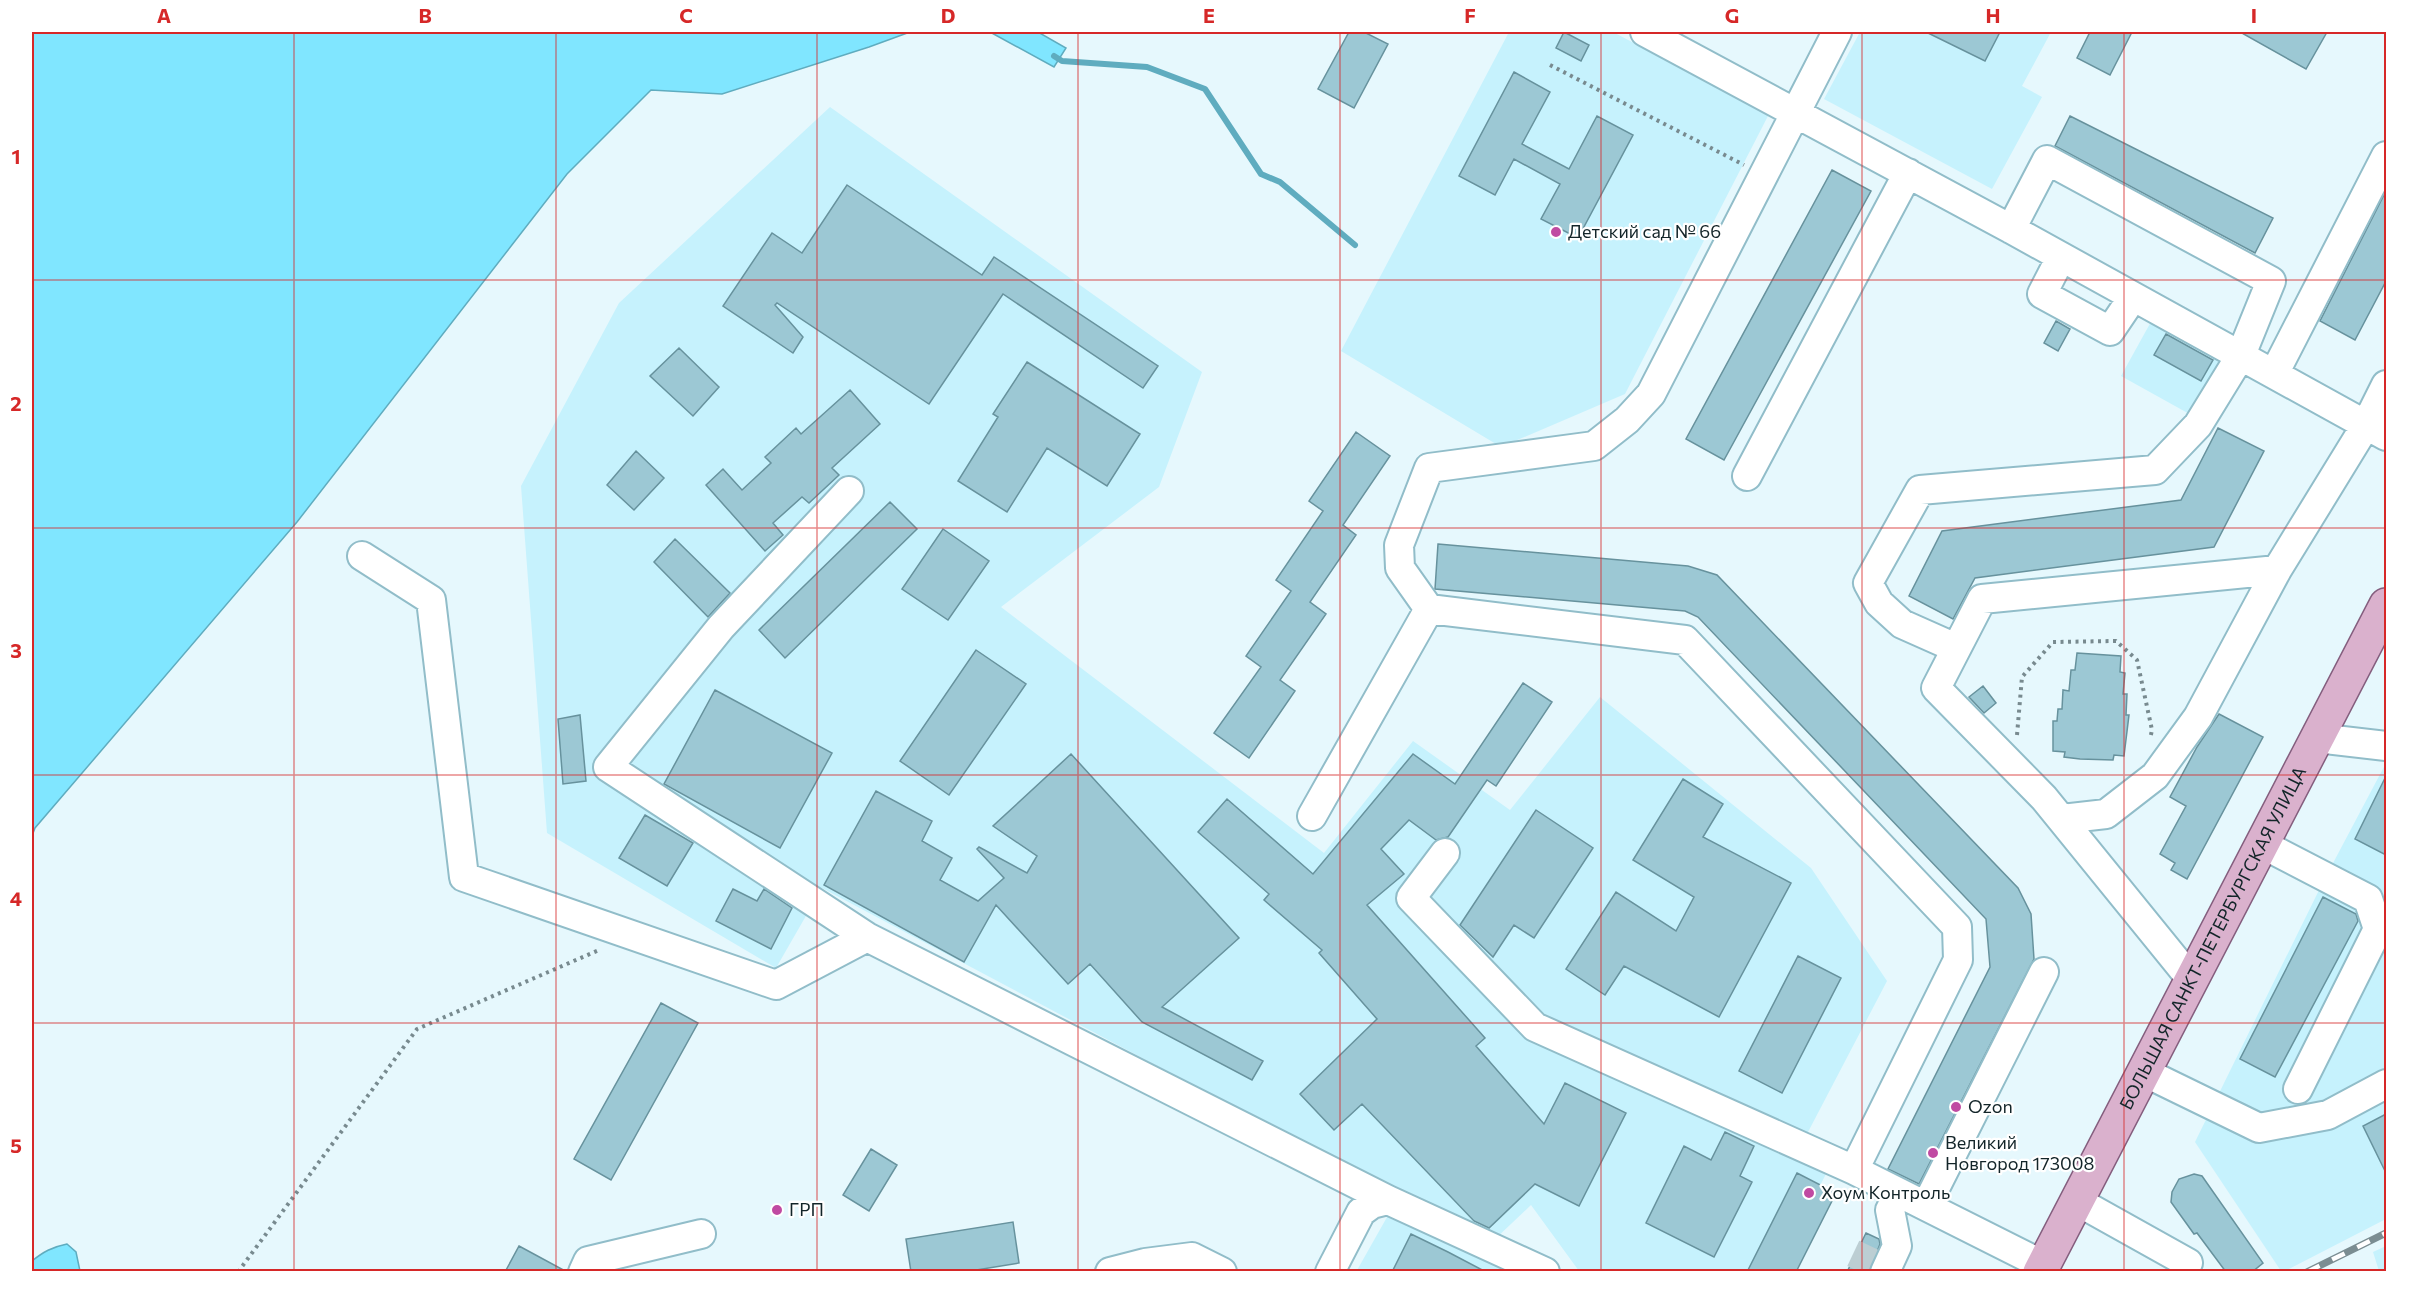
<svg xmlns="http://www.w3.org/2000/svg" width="2418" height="1303" viewBox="0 0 2418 1303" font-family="Commissioner,sans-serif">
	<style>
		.built { fill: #c6f2fd }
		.water { fill: #80e6ff; stroke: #5facbf; stroke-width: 1.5 }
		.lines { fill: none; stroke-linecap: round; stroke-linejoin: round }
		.stream { stroke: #5facbf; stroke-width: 6 }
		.building { fill: #9cc8d4; stroke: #67929d; stroke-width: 1.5 }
		.minor-tunnel { stroke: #bcced3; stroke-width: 28; stroke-dasharray: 28 14; stroke-linecap: butt }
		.minor-casing { stroke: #91bdc9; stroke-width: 32 }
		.major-casing { stroke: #845e7e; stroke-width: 36 }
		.path { stroke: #788a8f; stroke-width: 4; stroke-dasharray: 3 4.5; stroke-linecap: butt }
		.minor { stroke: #fff; stroke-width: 28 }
		.major { stroke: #dab1cd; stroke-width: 33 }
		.rail-casing { stroke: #7b8d92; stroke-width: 7 }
		.rail { stroke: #fff; stroke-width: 4.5; stroke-dasharray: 14; stroke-linecap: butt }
		.grid { fill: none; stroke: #d62828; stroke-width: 1.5; stroke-opacity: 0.55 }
		.poi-dot { fill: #c04aa2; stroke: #fff; stroke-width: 2 }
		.labels { text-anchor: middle; stroke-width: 4.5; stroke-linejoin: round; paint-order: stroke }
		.poi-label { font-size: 18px; fill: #132529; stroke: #fff; text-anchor: start }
		.street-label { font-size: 18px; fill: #132529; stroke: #fff }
		.neatline { fill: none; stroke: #d62828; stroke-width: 2 }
		.grid-label { font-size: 20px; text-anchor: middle; font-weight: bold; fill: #d62828 }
	</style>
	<rect width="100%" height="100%" fill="#e6f8fd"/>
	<path class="built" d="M1509,32H1613L1769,114L1625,394L1501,447L1341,351Z
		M1860,32H2051L2022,86L2042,97L1992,189L1824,99Z
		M830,107L1202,372L1159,487L1001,607L1324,853L1413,741L1510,810L1600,697L1811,868L1887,981L1796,1155L1827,1172L1776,1271H1579L1531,1205L1493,1241L1274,1128L822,888L776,968L547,833L521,486L619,303Z
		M2152,320L2224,360L2193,416L2121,376Z
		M2386,763V1219L2285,1271H2281L2195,1142L2323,882Z
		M1395,1203L1537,1272H1356Z
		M2386,1246V1271H2379L2373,1252Z"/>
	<path class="water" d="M32,32H910L869,47L722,94L651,90L567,174L297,522L35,828L32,836Z
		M990,32H1038L1066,48L1054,67Z
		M67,1244L76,1252L80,1271H32V1261C43,1252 52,1247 67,1244Z"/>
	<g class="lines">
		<path class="stream" d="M1054,56L1062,61L1147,67L1205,89L1261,174L1280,182L1355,245"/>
	</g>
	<path class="building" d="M1349,32H1364L1388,44L1354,108L1318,89Z
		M1564,32L1589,45L1581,61L1556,48Z
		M1926,32H2000L1985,61Z
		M2090,32H2132L2110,75L2077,58Z
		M2240,32H2327L2306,69Z
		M1514,72L1550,92L1522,144L1569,169L1597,116L1633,135L1578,238L1541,219L1560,184L1514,159L1495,195L1459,176Z
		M2070,116L2273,218L2255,253L2055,146Z
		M1832,170L1871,191L1724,460L1686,439Z
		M847,185L982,275L994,257L1158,366L1143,388L1003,294L929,404L777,303L775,305L803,337L793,353L723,306L772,233L802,253Z
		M2386,191V281L2355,340L2320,321Z
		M2056,321L2070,329L2058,351L2044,343Z
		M2166,334L2213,360L2201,381L2154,355Z
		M679,348L719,387L693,416L650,376Z
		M1027,362L1140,434L1107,486L1047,448L1007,512L958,481L998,417L993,414Z
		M850,390L880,424L832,468L839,475L809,503L802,497L773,523L783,535L765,551L706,485L723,469L742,490L771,463L765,457L796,428L801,434Z
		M2218,428L2264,451L2214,547L1975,578L1953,619L1909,596L1942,531L2181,500Z
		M1356,432L1390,456L1343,525L1356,535L1310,602L1326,614L1280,680L1295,691L1249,758L1214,733L1261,667L1246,656L1291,591L1276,580L1323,511L1309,501Z
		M636,451L664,478L634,510L607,485Z
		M890,502L917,529L785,658L759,630Z
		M943,529L989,561L948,620L902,589Z
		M675,539L730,593L708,617L654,562Z
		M1438,544L1688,566L1717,575L2018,888L2031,914L2034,959L1919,1184L1888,1169L1990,967L1986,919L1698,617L1685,611L1435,589Z
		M976,650L1026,684L949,795L900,761Z
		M2077,653L2121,656L2120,672L2125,673L2123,694H2127L2126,715H2129L2124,756L2114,755L2113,760L2080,759L2064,757L2065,752L2053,751V721H2057L2058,709H2062L2063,690L2069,691L2071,670H2075Z
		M1523,683L1552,702L1496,786L1487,780L1448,837L1436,840L1409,820L1381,849L1404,874L1367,905L1485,1038L1476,1046L1544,1124L1565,1083L1626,1113L1579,1206L1535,1184L1489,1228L1474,1221L1362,1104L1334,1130L1300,1094L1377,1019L1319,953L1322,950L1264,900L1269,894L1198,832L1227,799L1313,874L1413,754L1455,784Z
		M1983,686L1996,703L1984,713L1969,697Z
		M715,690L832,753L780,848L664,784Z
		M2219,714L2263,737L2187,879L2171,870L2175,863L2160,854L2186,806L2170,797L2197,747Z
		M580,715L586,781L563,784L558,719Z
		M1071,754L1239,938L1162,1007L1263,1061L1252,1080L1142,1022L1090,964L1068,984L996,905L964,962L824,885L876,791L932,821L922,841L952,858L940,880L978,901L1004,878L977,849L979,847L1027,873L1037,856L993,826Z
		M2386,776V855L2355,839Z
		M1683,779L1723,804L1703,837L1791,883L1719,1017L1624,966L1605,995L1566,969L1616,892L1676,931L1694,897L1633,860Z
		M1536,810L1593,848L1534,938L1514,925L1493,957L1460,925Z
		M645,815L693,843L667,886L619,858Z
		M733,889L757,901L764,889L792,908L771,949L716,921Z
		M2323,897L2356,914L2358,921L2275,1077L2240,1059Z
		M1798,956L1841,978L1782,1093L1739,1071Z
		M661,1003L698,1023L611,1180L574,1159Z
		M2386,1114V1173L2363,1126Z
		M1725,1132L1754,1146L1740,1176L1752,1182L1714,1257L1646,1223L1684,1146L1711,1160Z
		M871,1149L897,1165L869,1211L843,1195Z
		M1797,1173L1836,1193L1796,1272H1747Z
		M2194,1174L2202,1176L2263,1263L2252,1272H2226L2197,1233L2194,1234L2171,1202L2172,1192L2179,1179Z
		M1013,1222L1019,1263L964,1272H911L906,1239Z
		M1866,1233L1879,1239L1880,1244L1869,1272H1847Z
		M1411,1234L1448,1252L1486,1272H1392Z
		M519,1246L567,1272H505Z"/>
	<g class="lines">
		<path class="minor-tunnel" d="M1860,1272L1876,1238"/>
		<g class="minor-casing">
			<path id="minor" d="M1645,32L2011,229L2386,436
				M1837,32L1651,394L1627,420L1594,446L1429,468L1399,545L1400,568L1429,609L1685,640L1957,927L1958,960L1854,1170
				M2061,257L2042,294L2110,331L2133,297
				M2274,374L2386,156
				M1747,476L1908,173
				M849,491L721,627L608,767L867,937L1388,1200L1545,1272
				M362,556L431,600L464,877L776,985L867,937
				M1956,648L1902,624L1879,603L1868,583L1920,490L2155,470L2198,425L2241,355L2271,281L2047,160L2011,229
				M2317,738L2386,746
				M1312,816L1429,609
				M2062,819L2106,814L2155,776L2198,717L2277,570
				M2262,844L2368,899L2378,929L2298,1089
				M1445,853L1411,898L1535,1027L1854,1170L2043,1265
				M2191,979L2044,798L1936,688L1982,599L2277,570L2366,425L2386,385
				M2144,1072L2259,1128L2328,1115L2386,1084
				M2077,1201L2188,1263
				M1926,1206L2044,972
				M583,1272L588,1261L701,1234
				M1110,1272L1145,1263L1192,1257L1222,1272
				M1330,1272L1361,1212L1372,1204L1388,1200
				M1885,1272L1897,1246L1890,1210"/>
		</g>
		<g class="major-casing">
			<g id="major">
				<path id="s1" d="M2040,1272L2386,605"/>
			</g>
		</g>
		<path class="path" d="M1550,65L1744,165
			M2017,735L2022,677L2053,642L2116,641L2137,660L2152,730L2150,739
			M238,1272L417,1029L599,950"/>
		<use href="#minor" class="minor"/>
		<use href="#major" class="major"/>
		<g class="rail-casing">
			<path id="rail" d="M2307,1272L2386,1233"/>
		</g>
		<use href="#rail" class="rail"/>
	</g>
	<path class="grid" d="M294,32V1272M556,32V1272M817,32V1272M1078,32V1272M1340,32V1272M1601,32V1272M1862,32V1272M2124,32V1272M32,280H2386M32,528H2386M32,775H2386M32,1023H2386"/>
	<g class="poi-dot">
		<circle cx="1556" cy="232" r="6"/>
		<circle cx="1956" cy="1107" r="6"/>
		<circle cx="1933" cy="1153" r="6"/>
		<circle cx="1809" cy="1193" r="6"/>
		<circle cx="777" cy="1210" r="6"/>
	</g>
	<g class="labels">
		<g class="poi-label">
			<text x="1568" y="238">Детский сад № 66</text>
			<text x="1968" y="1113">Ozon</text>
			<text x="1945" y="1149">Великий<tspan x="1945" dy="21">Новгород 173008</tspan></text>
			<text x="1821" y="1199">Хоум Контроль</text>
			<text x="789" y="1216">ГРП</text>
		</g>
		<g class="street-label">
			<text dy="6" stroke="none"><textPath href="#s1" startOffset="376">БОЛЬШАЯ САНКТ-ПЕТЕРБУРГСКАЯ УЛИЦА</textPath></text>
		</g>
	</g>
	<rect width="2418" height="1303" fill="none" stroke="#ffffff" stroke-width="66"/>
	<rect x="33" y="33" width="2352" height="1237" class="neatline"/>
	<g class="grid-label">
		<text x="164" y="23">A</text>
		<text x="425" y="23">B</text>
		<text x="686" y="23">C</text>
		<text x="948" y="23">D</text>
		<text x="1209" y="23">E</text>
		<text x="1470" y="23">F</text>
		<text x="1732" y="23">G</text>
		<text x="1993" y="23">H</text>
		<text x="2254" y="23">I</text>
		<text x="16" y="164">1</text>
		<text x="16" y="411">2</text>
		<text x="16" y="658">3</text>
		<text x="16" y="906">4</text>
		<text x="16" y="1153">5</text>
	</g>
</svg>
